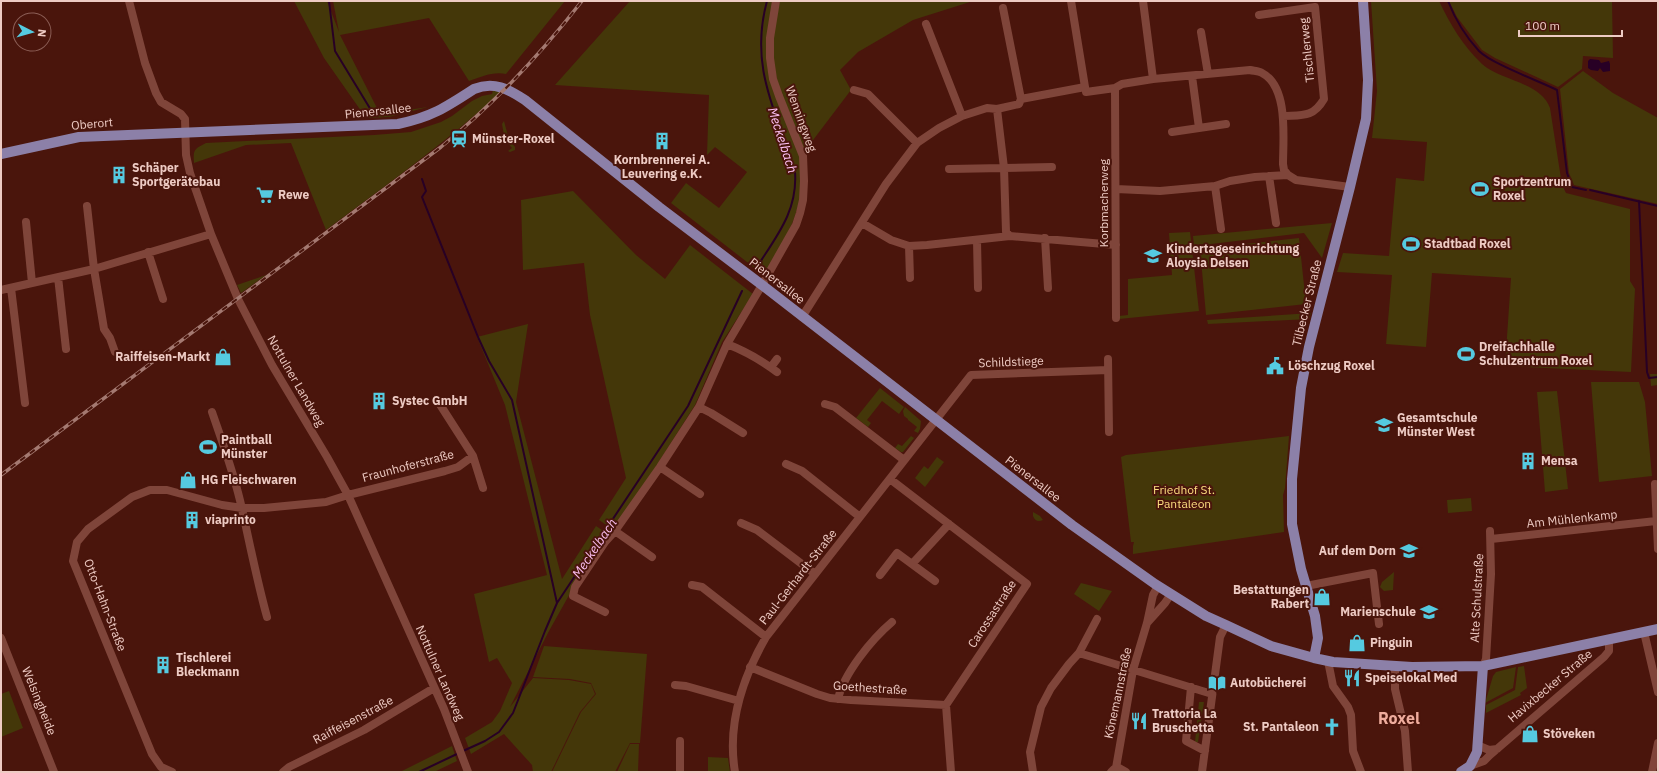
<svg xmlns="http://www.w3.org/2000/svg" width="1659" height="773" viewBox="0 0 1659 773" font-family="'IBM Plex Sans',sans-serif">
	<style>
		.green { fill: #443709 }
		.water { fill: #280025 }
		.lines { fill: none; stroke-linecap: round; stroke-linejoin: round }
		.stream { stroke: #280025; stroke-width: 2 }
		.minor { stroke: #7f453a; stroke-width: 8 }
		.major { stroke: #8c80a8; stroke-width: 10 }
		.rail-casing { stroke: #a47971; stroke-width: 3.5 }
		.rail { stroke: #4a150c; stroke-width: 2; stroke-dasharray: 6; stroke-linecap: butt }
		.labels { text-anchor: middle; stroke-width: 4; stroke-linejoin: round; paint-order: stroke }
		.street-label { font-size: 12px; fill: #eecbc4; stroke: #4a150c }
		.poi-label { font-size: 12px; font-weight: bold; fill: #eecbc4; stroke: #4a150c; text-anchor: start }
		.park-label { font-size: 12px; fill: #fcde80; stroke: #4a150c }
		.water-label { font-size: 13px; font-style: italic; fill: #fdc0f3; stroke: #4a150c }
		.district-label { font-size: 16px; font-weight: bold; fill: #efac9d; stroke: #4a150c }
	</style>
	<rect width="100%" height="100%" fill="#4a150c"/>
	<path class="green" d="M294,1H327L339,32L333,1H565L506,74C494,71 480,77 469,81L429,18L340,35L380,114L428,107L389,117L366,118L324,58Z
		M630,1H773L768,59L800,158C808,206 786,237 765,276L671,203L686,183L719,208L747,172L715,147L707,155L709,95L555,85Z
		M778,1H973L913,20L858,52L840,70L851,90L804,152C792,121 776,90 773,56C772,38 776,19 778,1Z
		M1371,1H1439C1450,24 1463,46 1482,64C1501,81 1541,82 1550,108L1562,185L1566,193L1630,209V281L1635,289L1631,372L1505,366L1511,278L1432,273L1426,347L1386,344L1392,275L1337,272L1343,253L1389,256L1396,178L1424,181L1427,142L1372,138L1377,91Z
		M1449,1H1612L1613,58L1583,56L1582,69L1558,87L1495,58L1482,50L1457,17Z
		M1583,71L1613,93L1658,118V204L1574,185L1569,173L1560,89Z
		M493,90L502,91C447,142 386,185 326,230L291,143L246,145L194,163C193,150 194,149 206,143L374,135L411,132L441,122L452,116L472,101L482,96L492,94Z
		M504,121L509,140L515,147V150L510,152L508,151L512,148L502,136L504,135L502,124Z
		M573,191L636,255L665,279L690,245L753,294L722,342L695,405L615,531L599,520L626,478L590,315L584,263L523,270L521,200Z
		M1332,223L1322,258L1304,233L1194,246L1193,236Z
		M1190,232L1199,311L1119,319V316L1128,315V279L1172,275L1169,233Z
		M1299,238L1306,304L1206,315L1200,249Z
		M266,275L241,293L237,285Z
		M1311,313L1309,319L1208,324L1207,320Z
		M528,324L516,402L562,579L596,526L608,534L577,581L549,631L510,707L533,678L569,680L591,684L595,694L580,712L551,772H533L532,765L504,734L471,754L465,738L492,722L500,711L512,683L497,658L489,662L474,594L547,575L505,405L477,337Z
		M1650,374H1658V385L1651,386Z
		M1591,382H1639L1645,402L1652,476L1599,482Z
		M880,388L904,407L899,414L882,401L867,420L871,423L868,427L856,418Z
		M1557,391L1568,489L1545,492L1537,392Z
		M905,407L921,421L920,429L918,433L914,431L917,427L908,420V419L904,416L903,411Z
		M911,436L914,438L903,452H901L895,448L898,444L902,446Z
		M1289,436L1285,488L1283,495L1284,532L1133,554V546L1134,542H1131L1121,457L1126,455Z
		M937,457L944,462L925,487L915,478L924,466L928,469Z
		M1471,498L1472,511L1448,513L1447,500Z
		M1033,512L1040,516L1043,520C1038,522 1035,521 1033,516Z
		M1394,572L1393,590L1384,591L1380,587L1382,582Z
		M1081,583L1112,591L1099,611L1074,594Z
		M544,646L647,654L640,743H630L615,772H552L581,712L596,694L591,683L570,679L533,677Z
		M1524,666L1527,688L1520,693L1521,695L1486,713V705L1515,690L1518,667Z
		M1516,667L1513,688L1485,703L1493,676L1496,672Z
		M9,691L23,728L1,737V694Z
		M1199,702H1204L1198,742H1195Z
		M630,744H639L638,772H617Z
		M452,746L457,761L434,772H400Z
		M708,757L728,758L730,772H708Z"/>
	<path class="water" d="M1590,59L1599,60L1601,63L1609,61L1610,64V71L1603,72L1600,68L1598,71L1591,70L1588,68V61Z"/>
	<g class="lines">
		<path class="stream" d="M329,1L335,51L374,115
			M1448,1C1455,19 1466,37 1479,51C1492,64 1539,81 1557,90L1567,173L1572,187L1586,190
			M422,179L426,191L422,197L478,337L489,361L512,400L557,603
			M1590,190L1658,206
			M1639,201L1647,372L1649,378L1658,377
			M755,270C775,238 798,212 795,172C776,111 749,67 767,1
			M463,751L485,741L499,732L513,713L545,631L557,603L688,406L742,291
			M419,772L459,753"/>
		<path class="minor" d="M129,1L145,63L156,93L161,102L181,114L185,119L186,155L190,173L211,234L238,299L272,365L327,457L348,495L444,709L468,772
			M1071,1L1085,87
			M1143,1L1153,79
			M1003,8L1021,99
			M1259,15L1315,7L1324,99C1313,118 1302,115 1283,116
			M926,24L962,116
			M1201,32L1208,74
			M1192,76L1199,128L1226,124
			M1115,88L1116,318
			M854,90L868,94L917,143
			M1172,132L1199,128
			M949,169L1004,168L997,109
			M1269,176L1276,223
			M1215,186L1221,229
			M1116,189L1160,191L1215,186L1230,181L1255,177L1288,175L1296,180L1350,187
			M87,206L94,269L104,329L110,338L115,352
			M26,222L32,283
			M862,223L891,240L909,246
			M1010,236L1006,232L1004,168L1052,167
			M1045,238L1048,288
			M977,240L978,288
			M148,252L163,299
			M58,277L66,349
			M910,278L909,246L927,245L1010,236L1116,245
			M11,288L25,403
			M1,290L94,269L211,234
			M802,317L886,184L917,143L939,128L962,116L987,108L997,109L1019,104L1021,99L1085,87L1086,92L1115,88L1122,84L1153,79L1250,70C1254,71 1259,71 1262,73C1289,87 1283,139 1283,164L1284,170L1288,175
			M727,344C745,351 761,360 777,372
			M1108,359L1109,432
			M771,367L777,359
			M439,403L473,456L483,488
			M825,404L835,407L904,460
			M699,407L711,413L743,433
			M212,412C223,444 235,476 242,509C250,545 257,581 267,617
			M786,464L802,471L860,517
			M660,467L700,494
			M890,479L1027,584L946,705L951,772
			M1655,484L1658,549
			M741,523L757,530L815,574
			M615,531L652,557
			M1491,539L1656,521
			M912,564L949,524
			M880,575L897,553L935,581
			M692,585L702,587L766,637
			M1306,586L1373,573L1379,624
			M605,612L573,596L575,587L605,542L615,531L660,467L699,407L727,344L762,285L796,225L800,213L803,200L804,181L803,156L779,96L773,79L770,58V38L776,1
			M1147,623L1165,603L1171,594
			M1644,632L1658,692
			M1,638L54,772
			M1079,653L1212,694
			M1328,661L1333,686L1348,707L1351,715L1353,751L1361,772
			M1483,666L1486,659L1491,574L1490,531
			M750,667L817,694L830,698L851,700L946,705
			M1395,667V689L1405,731L1408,772
			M675,685L686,686L739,701
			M1191,687L1186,741L1205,751
			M838,699C844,673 872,639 892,622
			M1477,745L1489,750L1497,749
			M1470,766L1484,761L1490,755L1604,657L1609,651V639
			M1116,768L1133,670L1147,623L1153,595L1158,586
			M172,772L161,767L152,754L73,561L77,542L88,529L132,497L150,490H167L222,505L242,508H264L326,502L348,495L445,471L458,467L473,456
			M283,772L289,767L364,730L434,688
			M680,772V741
			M735,772C727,725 743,677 766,637L971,375L1108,370
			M1033,772L1030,752L1041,707L1051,688L1069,664L1079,653L1097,619
			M1111,772L1114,769L1119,768L1126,772
			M1202,772L1220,637L1226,625
			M1652,772L1658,743"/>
		<path class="major" d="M1,154L79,137L398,124C431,117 445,108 474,89C494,81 508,89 525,100L659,207L762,285L1072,525L1155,584L1206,616L1226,625L1271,646L1314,658L1333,662L1412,667L1483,666L1658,629
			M1314,658L1318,638L1315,616L1301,569L1292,524V479L1301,388L1309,347L1350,187L1366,119L1368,80L1363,1
			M1461,772L1470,766L1477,752L1483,666"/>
		<g class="rail-casing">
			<path id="rail" d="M1,475L441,147C494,104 540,55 582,1"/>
		</g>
		<use href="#rail" class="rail"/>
	</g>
	<defs>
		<g id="station-bare" transform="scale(1.38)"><path d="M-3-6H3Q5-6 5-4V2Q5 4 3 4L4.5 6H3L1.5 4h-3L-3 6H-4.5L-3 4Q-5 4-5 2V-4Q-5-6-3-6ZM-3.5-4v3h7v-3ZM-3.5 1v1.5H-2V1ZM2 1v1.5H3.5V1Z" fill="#55cae0" stroke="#4a150c" stroke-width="2.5" paint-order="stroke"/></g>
		<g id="building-bare" transform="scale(1.38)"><path d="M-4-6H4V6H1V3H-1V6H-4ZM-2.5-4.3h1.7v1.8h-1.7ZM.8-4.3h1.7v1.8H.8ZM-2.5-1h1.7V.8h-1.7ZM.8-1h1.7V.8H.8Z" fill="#55cae0" stroke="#4a150c" stroke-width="2.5" paint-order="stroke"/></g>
		<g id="stadium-bare" transform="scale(1.38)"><path d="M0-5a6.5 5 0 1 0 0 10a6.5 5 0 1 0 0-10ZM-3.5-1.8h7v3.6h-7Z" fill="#55cae0" stroke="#4a150c" stroke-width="2.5" paint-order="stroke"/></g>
		<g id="supermarket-bare" transform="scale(1.38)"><path d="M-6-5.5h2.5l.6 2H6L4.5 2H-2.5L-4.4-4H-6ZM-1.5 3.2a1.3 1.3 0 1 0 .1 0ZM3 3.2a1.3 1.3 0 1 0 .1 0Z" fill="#55cae0" stroke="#4a150c" stroke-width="2.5" paint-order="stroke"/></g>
		<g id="school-bare" transform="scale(1.38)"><path d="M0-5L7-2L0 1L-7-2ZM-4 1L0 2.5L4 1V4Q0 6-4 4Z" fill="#55cae0" stroke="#4a150c" stroke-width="2.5" paint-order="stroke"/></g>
		<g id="shop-bare" transform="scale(1.38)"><path d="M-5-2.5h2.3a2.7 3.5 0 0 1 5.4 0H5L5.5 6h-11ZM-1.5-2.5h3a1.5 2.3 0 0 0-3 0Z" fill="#55cae0" stroke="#4a150c" stroke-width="2.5" paint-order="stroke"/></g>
		<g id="civic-bare" transform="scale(1.38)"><path d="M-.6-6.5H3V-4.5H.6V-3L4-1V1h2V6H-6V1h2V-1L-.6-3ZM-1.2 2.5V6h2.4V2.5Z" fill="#55cae0" stroke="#4a150c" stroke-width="2.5" paint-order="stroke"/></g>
		<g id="restaurant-bare" transform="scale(1.38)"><path d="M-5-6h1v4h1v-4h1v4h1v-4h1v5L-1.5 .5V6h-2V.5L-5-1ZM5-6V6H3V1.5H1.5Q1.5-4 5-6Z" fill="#55cae0" stroke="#4a150c" stroke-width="2.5" paint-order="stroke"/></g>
		<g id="library-bare" transform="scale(1.38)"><path d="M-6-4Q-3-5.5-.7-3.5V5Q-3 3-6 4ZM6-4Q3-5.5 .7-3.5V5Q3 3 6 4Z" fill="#55cae0" stroke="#4a150c" stroke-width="2.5" paint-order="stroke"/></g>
		<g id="church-bare" transform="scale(1.38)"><path d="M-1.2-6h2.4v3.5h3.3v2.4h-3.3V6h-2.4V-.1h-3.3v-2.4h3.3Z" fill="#55cae0" stroke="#4a150c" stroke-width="2.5" paint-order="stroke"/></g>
	</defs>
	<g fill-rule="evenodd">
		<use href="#station-bare" x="459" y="139"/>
		<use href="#building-bare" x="662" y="141"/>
		<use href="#building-bare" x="119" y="175"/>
		<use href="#stadium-bare" x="1480" y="189"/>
		<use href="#supermarket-bare" x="265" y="195"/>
		<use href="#stadium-bare" x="1411" y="244"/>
		<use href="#school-bare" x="1153" y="256"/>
		<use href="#stadium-bare" x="1466" y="354"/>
		<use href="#shop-bare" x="223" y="357"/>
		<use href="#civic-bare" x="1275" y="366"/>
		<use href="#building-bare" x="379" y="401"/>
		<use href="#school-bare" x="1384" y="425"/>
		<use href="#stadium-bare" x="208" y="447"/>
		<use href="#building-bare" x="1528" y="461"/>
		<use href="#shop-bare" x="188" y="480"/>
		<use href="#building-bare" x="192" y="520"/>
		<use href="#school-bare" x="1409" y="551"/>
		<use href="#shop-bare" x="1322" y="597"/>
		<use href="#school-bare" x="1429" y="612"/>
		<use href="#shop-bare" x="1357" y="643"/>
		<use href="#building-bare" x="163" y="665"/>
		<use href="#restaurant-bare" x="1352" y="678"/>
		<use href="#library-bare" x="1217" y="683"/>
		<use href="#restaurant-bare" x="1139" y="721"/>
		<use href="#church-bare" x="1332" y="727"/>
		<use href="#shop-bare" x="1530" y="734"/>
	</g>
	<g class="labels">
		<g class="street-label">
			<text transform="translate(1307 50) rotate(-96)" y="4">Tischlerweg</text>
			<text transform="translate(378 111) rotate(-6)" y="4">Pienersallee</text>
			<text transform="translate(801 119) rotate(70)" y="4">Wenningweg</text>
			<text transform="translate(92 124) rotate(-5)" y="4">Oberort</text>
			<text transform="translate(1104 203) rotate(-90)" y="4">Korbmacherweg</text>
			<text transform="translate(777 281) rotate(38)" y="4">Pienersallee</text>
			<text transform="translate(1307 303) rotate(-76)" y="4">Tilbecker Straße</text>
			<text transform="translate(1011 362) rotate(-2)" y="4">Schildstiege</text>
			<text transform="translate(296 381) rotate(60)" y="4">Nottulner Landweg</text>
			<text transform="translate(408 466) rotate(-15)" y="4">Fraunhoferstraße</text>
			<text transform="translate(1033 479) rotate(38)" y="4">Pienersallee</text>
			<text transform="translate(1572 519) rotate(-6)" y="4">Am Mühlenkamp</text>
			<text transform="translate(798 577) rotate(-52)" y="4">Paul-Gerhardt-Straße</text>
			<text transform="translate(1477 598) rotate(-87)" y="4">Alte Schulstraße</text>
			<text transform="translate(105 605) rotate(69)" y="4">Otto-Hahn-Straße</text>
			<text transform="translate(992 614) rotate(-57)" y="4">Carossastraße</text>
			<text transform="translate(440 673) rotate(66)" y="4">Nottulner Landweg</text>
			<text transform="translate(1550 686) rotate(-40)" y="4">Havixbecker Straße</text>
			<text transform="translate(870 688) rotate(4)" y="4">Goethestraße</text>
			<text transform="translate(1118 693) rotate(-78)" y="4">Könemannstraße</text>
			<text transform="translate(39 701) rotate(68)" y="4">Welsingheide</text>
			<text transform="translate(353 720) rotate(-28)" y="4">Raiffeisenstraße</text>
		</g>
		<g class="poi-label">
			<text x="472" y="143">Münster-Roxel</text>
			<text x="662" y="164" text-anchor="middle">Kornbrennerei A.<tspan x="662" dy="14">Leuvering e.K.</tspan></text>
			<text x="132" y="172">Schäper<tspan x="132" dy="14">Sportgerätebau</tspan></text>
			<text x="1493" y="186">Sportzentrum<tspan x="1493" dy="14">Roxel</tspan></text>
			<text x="278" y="199">Rewe</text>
			<text x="1424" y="248">Stadtbad Roxel</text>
			<text x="1166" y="253">Kindertageseinrichtung<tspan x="1166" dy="14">Aloysia Delsen</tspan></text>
			<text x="1479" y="351">Dreifachhalle<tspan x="1479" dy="14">Schulzentrum Roxel</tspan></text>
			<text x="210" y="361" text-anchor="end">Raiffeisen-Markt</text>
			<text x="1288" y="370">Löschzug Roxel</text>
			<text x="392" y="405">Systec GmbH</text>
			<text x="1397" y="422">Gesamtschule<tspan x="1397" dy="14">Münster West</tspan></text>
			<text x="221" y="444">Paintball<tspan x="221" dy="14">Münster</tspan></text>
			<text x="1541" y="465">Mensa</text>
			<text x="201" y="484">HG Fleischwaren</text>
			<text x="205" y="524">viaprinto</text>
			<text x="1396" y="555" text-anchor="end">Auf dem Dorn</text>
			<text x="1309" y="594" text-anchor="end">Bestattungen<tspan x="1309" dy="14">Rabert</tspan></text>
			<text x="1416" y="616" text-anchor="end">Marienschule</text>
			<text x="1370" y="647">Pinguin</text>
			<text x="176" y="662">Tischlerei<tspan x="176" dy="14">Bleckmann</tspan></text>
			<text x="1365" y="682">Speiselokal Med</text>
			<text x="1230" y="687">Autobücherei</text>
			<text x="1152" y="718">Trattoria La<tspan x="1152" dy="14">Bruschetta</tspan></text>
			<text x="1319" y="731" text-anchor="end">St. Pantaleon</text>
			<text x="1543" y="738">Stöveken</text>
		</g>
		<g class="park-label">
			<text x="1184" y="494">Friedhof St.<tspan x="1184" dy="14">Pantaleon</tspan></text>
		</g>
		<g class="water-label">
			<text transform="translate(783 140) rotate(72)" y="5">Meckelbach</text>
			<text transform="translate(594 548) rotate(-56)" y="5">Meckelbach</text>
		</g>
		<g class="district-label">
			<text x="1399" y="724">Roxel</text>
		</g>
	</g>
	<rect width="1659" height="773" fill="none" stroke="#eecbc4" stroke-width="4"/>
	<g transform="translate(32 32) rotate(96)"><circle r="19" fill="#4a150c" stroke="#8c5e56"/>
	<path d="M0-3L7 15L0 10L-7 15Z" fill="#55cae0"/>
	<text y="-6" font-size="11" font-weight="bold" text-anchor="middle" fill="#eecbc4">N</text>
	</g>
	<path d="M1519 30v6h103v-6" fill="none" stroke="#eecbc4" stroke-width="2"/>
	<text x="1525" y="30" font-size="12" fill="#eecbc4" stroke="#4a150c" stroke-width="3" paint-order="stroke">100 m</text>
</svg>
